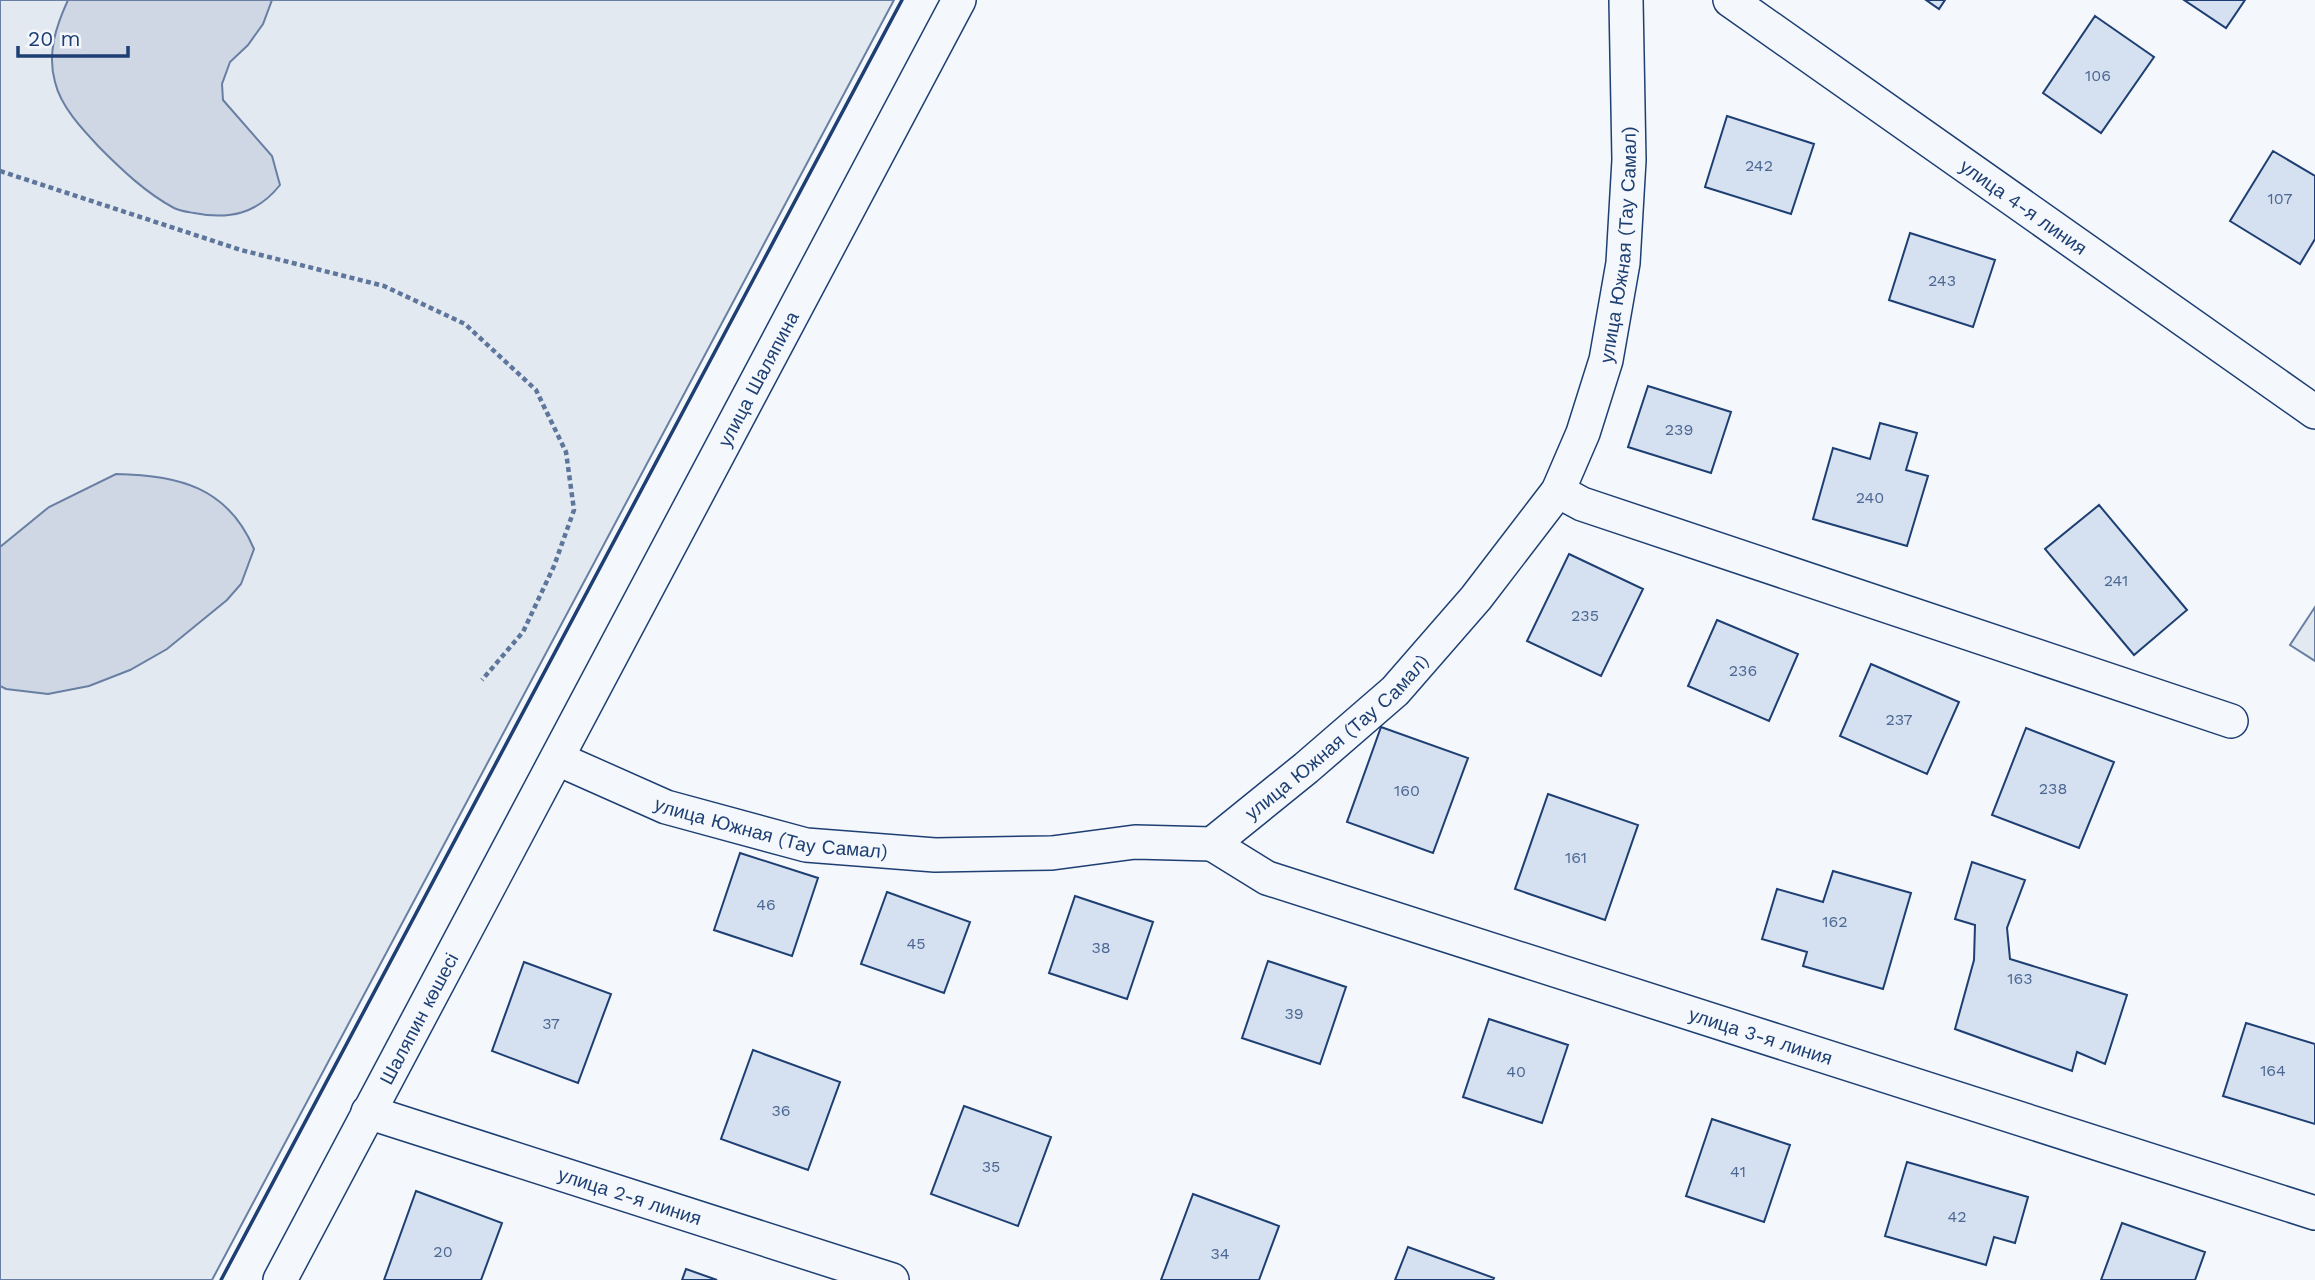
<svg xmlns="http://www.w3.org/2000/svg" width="2315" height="1280" viewBox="0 0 2315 1280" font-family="'Work Sans',sans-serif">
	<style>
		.green { fill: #e3e9f0; stroke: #687fa3; stroke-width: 2 }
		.water { fill: #cfd7e4; stroke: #687fa3; stroke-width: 2 }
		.building { fill: #d5e0f0; stroke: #1d3f73; stroke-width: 2 }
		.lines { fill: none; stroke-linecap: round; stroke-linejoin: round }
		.street-casing { stroke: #1d3f73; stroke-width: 36 }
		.path { stroke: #5e769c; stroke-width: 4.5; stroke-dasharray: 5 3.5; stroke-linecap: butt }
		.street { stroke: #f4f7fb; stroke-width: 33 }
		.wall { stroke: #1d3f73; stroke-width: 3.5 }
		.labels { text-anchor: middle; stroke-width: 5; stroke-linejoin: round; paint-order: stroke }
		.number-label { font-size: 16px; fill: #4b6792 }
		.street-label { font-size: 19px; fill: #1d3f73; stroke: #f4f7fb }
	</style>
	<rect width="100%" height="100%" fill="#f4f7fb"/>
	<path class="green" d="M0,0H894L212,1280H0Z
		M2315,607V661L2290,645Z"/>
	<path class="water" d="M68,0H272L263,24L248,45L230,62L222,84L223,100L272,156L280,185C257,214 229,220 194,213C188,212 180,211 174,208C146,193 122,170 100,148C82,129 61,107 55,82C47,53 56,26 68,0Z
		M116,474C178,475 228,487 254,549L241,584L227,600L167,649L130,670L89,686L48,694L6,689L0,686V547L49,507Z"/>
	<path class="building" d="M1926,0H1945L1939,9Z
		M2184,0H2245L2226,28Z
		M2095,16L2154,57L2101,133L2043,93Z
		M1727,116L1814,144L1791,214L1705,187Z
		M2273,151L2315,176V239L2300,264L2230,221Z
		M1910,233L1995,260L1973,327L1889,300Z
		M1648,386L1731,412L1711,473L1628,447Z
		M1880,423L1917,433L1906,470L1928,476L1907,546L1813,519L1833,448L1870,459Z
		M2099,505L2187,610L2134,655L2045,549Z
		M1569,554L1643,589L1601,676L1527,641Z
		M1717,620L1798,654L1769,721L1688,686Z
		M1871,664L1959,702L1927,774L1840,736Z
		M1381,727L1468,758L1433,853L1347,822Z
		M2026,728L2114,762L2079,848L1992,815Z
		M1548,794L1638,825L1605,920L1515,889Z
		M740,853L818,878L792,956L714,930Z
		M1972,862L2025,880L2007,928L2010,959L2127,995L2105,1064L2077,1052L2072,1071L1955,1029L1974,960L1975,925L1955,919Z
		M1833,871L1911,893L1883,989L1803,966L1807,952L1762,939L1777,889L1823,902Z
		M887,892L970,922L944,993L861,964Z
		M1075,896L1153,922L1127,999L1049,973Z
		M1268,961L1346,987L1320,1064L1242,1038Z
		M524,962L611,994L578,1083L492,1051Z
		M1489,1019L1568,1045L1542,1123L1463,1097Z
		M2246,1023L2315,1044V1124L2223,1096Z
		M753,1050L840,1082L808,1170L721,1139Z
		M964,1106L1051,1137L1018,1226L931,1194Z
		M1712,1119L1790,1145L1764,1222L1686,1196Z
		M1907,1162L2028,1197L2015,1243L1994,1237L1986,1265L1885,1236Z
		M416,1191L502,1223L481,1280H384Z
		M1193,1194L1279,1226L1259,1280H1161Z
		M2122,1223L2205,1252L2195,1280H2101Z
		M1408,1247L1494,1278L1493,1280H1395Z
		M686,1269L717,1280H682Z"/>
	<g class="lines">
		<g class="street-casing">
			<g id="street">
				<path id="s1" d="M1730,0L2315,412"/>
				<path d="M1558,491L1582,504L2231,721"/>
				<path id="s2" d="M558,759L666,807L806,845L935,855L1052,853L1135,842L1212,844L1306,768L1395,691L1476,598L1558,491L1583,433L1606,360L1623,263L1629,160L1626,0"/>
				<path id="s3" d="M1212,844L1267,878L2315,1213"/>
				<path id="s4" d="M368,1112L892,1280"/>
				<path id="s5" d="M280,1280L959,0"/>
			</g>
		</g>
		<path class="path" d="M0,171L241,250L384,286L465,324L536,390L566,452L574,510L554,566L523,632L482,680"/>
		<use href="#street" class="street"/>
		<path class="wall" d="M221,1280L902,0"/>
	</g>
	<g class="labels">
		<g class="number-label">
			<text x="2098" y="81">106</text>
			<text x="1759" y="171">242</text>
			<text x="2280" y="204">107</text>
			<text x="1942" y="286">243</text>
			<text x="1679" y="435">239</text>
			<text x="1870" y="503">240</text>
			<text x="2116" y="586">241</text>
			<text x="1585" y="621">235</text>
			<text x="1743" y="676">236</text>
			<text x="1899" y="725">237</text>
			<text x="2053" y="794">238</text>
			<text x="1407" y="796">160</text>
			<text x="1576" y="863">161</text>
			<text x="766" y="910">46</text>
			<text x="1835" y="927">162</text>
			<text x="916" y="949">45</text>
			<text x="1101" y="953">38</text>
			<text x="2020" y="984">163</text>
			<text x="1294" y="1019">39</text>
			<text x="551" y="1029">37</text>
			<text x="2273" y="1076">164</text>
			<text x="1516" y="1077">40</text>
			<text x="781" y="1116">36</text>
			<text x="991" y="1172">35</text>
			<text x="1738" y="1177">41</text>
			<text x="1957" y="1222">42</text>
			<text x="443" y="1257">20</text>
			<text x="1220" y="1259">34</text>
		</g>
		<g class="street-label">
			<text dy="7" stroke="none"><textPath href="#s1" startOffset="359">улица 4-я линия</textPath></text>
			<text dy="7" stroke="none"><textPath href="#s2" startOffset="1423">улица Южная (Тау Самал)</textPath></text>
			<text dy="7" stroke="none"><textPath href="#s5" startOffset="1020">улица Шаляпина</textPath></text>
			<text dy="7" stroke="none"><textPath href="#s2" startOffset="835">улица Южная (Тау Самал)</textPath></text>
			<text dy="7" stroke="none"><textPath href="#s2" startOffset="226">улица Южная (Тау Самал)</textPath></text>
			<text dy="7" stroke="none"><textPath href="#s5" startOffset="296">Шаляпин көшесі</textPath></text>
			<text dy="7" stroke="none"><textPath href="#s3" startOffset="583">улица 3-я линия</textPath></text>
			<text dy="7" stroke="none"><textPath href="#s4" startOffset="275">улица 2-я линия</textPath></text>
		</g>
	</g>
	<path d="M18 46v10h110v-10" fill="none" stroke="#1d3f73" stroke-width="3.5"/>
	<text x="28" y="46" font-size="21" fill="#1d3f73" stroke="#f4f7fb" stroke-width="5" paint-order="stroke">20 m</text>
</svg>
